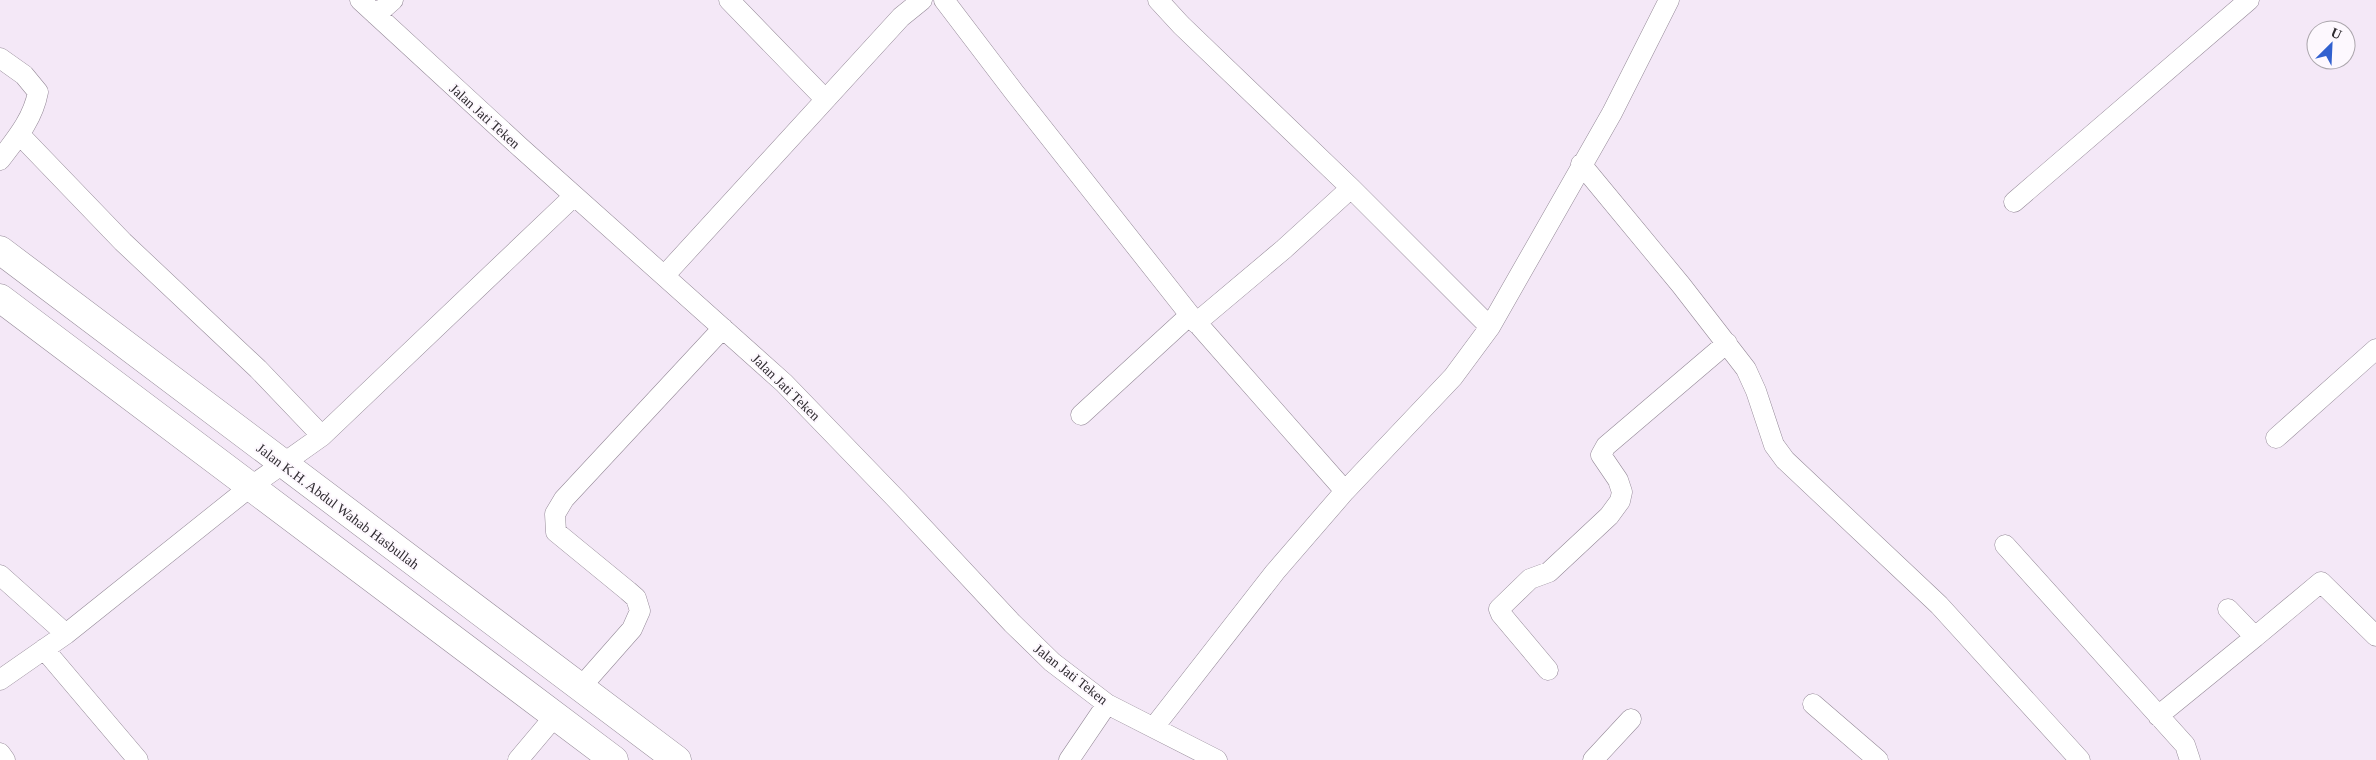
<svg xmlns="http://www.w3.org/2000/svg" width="2376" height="760" viewBox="0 0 2376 760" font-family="'Times New Roman',serif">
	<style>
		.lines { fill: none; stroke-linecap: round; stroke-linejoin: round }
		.street-casing { stroke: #948997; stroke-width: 21 }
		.highway-casing { stroke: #948997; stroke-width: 29 }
		.street { stroke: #fff; stroke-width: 20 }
		.highway { stroke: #fff; stroke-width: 28 }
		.labels { text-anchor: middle; stroke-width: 4; stroke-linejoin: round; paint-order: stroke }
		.street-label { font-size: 14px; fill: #2f2b30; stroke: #fdf8fe }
	</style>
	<rect width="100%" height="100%" fill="#f4e8f7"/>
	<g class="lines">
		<g class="street-casing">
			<path id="street" d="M360,0L521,148L784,383L899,502L1012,623L1052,662L1107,704L1217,760
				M729,0L825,99
				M944,0L1014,92L1190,315L1345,491
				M1158,0L1181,25L1351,188L1490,327
				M376,15L393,0
				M0,58L24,75L38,92C33,119 16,139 0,160
				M20,135L123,242L258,369L322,436
				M1581,164L1681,285L1746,369L1756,391L1774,445L1785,460L1939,605L2080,760
				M2014,202L2249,0
				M665,275L901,17L922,0
				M1196,323L1284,249L1351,188
				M1081,415L1190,315
				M2276,438L2376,349
				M2005,545L2185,745L2190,760
				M0,575L66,634
				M2255,637L2321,582L2376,636
				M44,649L138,760
				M1548,670L1501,614L1499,609L1530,579L1549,572L1609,516L1620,501L1622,492L1618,480L1601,455L1606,446L1727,343
				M0,680L66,634L250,487L322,436L574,196
				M580,688L632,629L640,611L636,598L628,591L556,532L555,514L564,499L723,328
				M1813,704L1878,760
				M2158,716L2255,637L2228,609
				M1154,727L1275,572L1345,491L1453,377L1490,327L1612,113L1669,0
				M0,753L5,760
				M518,760L555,716
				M1069,760L1107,704
				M1593,760L1631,719"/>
		</g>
		<g class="highway-casing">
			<path id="highway" d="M0,250L677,760
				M0,298L614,760"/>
		</g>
		<use href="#street" class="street"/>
		<use href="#highway" class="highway"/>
	</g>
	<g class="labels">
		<g class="street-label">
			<text transform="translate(485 116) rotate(42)" y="5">Jalan Jati Teken</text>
			<text transform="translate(786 387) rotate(44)" y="5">Jalan Jati Teken</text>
			<text transform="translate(338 506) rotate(37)" y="5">Jalan K.H. Abdul Wahab Hasbullah</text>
			<text transform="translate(1071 674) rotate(38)" y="5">Jalan Jati Teken</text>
		</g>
	</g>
	<g transform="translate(2331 45) rotate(24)"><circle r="24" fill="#fdf8fe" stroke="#aba6ac"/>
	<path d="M0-4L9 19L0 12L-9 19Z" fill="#3160cf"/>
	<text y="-8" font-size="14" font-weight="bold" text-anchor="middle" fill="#2f2b30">U</text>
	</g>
</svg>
